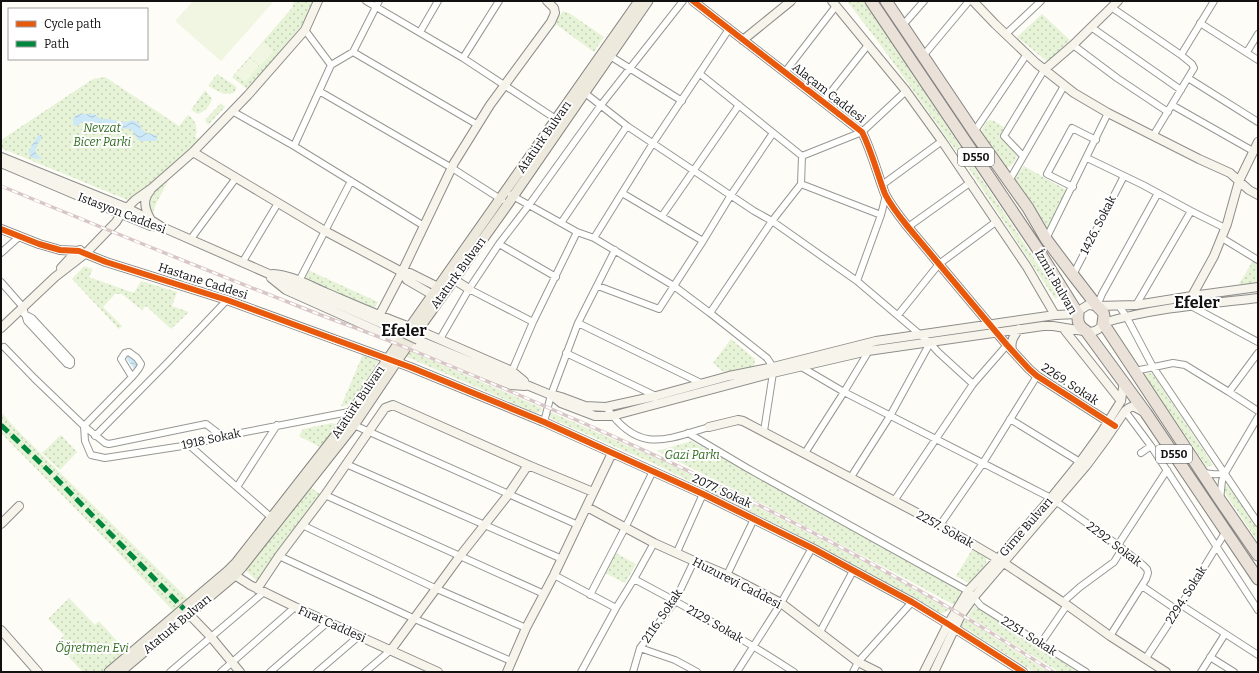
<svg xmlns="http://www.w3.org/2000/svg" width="1259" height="673" viewBox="0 0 1259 673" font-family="Bitter,serif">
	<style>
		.green { fill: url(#green-dots) }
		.pitch { fill: #f0f6e1 }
		.water { fill: url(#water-waves) }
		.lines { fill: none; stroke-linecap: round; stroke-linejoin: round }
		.street-casing { stroke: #979795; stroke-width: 8 }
		.secondary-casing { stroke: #8e8d8b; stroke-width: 10 }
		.primary-casing { stroke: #858482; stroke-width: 11 }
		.highway-casing { stroke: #858482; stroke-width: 13 }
		.street { stroke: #fffffe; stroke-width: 6 }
		.secondary { stroke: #f6f4eb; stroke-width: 8 }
		.primary { stroke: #ede9dc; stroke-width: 9 }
		.highway { stroke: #eae1d8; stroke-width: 11 }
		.rail-casing { stroke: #d9c6c7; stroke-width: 3.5 }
		.rail { stroke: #fff; stroke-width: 2; stroke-dasharray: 6; stroke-linecap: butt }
		.secondary-bridge-casing { stroke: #8e8d8b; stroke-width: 10; stroke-linecap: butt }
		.secondary-bridge { stroke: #f6f4eb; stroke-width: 8 }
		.quiet { stroke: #00873e; stroke-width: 5; stroke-dasharray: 10 5; stroke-linecap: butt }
		.cycleway-casing { stroke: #fff; stroke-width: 8 }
		.cycleway { stroke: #e8590c; stroke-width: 6 }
		.labels { text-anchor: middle; stroke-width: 4; stroke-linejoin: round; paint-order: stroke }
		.shield { fill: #fff; stroke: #585858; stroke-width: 1 }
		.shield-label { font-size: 11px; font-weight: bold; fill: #111 }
		.street-label { font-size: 12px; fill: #111; stroke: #fff }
		.park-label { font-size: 12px; font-style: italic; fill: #2f6b1f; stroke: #fff }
		.district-label { font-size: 16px; font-weight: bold; fill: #111; stroke: #fff }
	</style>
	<defs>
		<pattern id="green-dots" width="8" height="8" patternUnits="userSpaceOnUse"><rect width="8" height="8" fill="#e7f3d7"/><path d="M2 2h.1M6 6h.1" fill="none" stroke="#c5cfb8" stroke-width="1.8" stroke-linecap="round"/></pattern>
		<pattern id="water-waves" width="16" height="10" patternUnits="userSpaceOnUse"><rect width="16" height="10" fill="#cde8f7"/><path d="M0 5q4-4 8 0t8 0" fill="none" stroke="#afc6d3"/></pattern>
	</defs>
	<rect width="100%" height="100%" fill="#fdfcf7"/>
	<path class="green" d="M294,1H313L302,25L248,90L232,77L292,8Z
		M847,1H864L1059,296L1055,299L968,167L879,43Z
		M563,11L569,13L604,37L594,52L554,23Z
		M1042,14L1070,40L1048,62L1017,37Z
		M217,74L237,87L234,93L224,94L208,86Z
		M105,77L179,126L188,115C195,119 199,129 195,137L201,140L130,201L1,148V140L93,79Z
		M205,90L212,99C209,107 206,111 198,114L191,110Z
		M221,103L225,107L208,125L205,120Z
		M989,120L994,121L1004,127L1002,137L1017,156C1015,163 1011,166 1005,169L981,135C981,129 985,123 989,120Z
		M1024,166L1068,191L1047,230L1012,181Z
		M166,180L167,183L158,200L153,212L148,210L150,194Z
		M1254,259L1258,261V286L1245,287L1239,284Z
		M84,266L93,269L89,277L134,293L141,281L177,292L172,306L189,312L171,329L146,306L142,310L122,294H115L103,307L122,326L119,329L72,279Z
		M308,270L378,302L373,311L304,280Z
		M731,339L755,359L754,366C749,370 732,375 726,373C721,371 717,366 713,363Z
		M408,350L542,408L541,412L536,413L407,357L405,355Z
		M363,354L378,361L354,404L341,406Z
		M1152,373L1213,465L1207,467L1144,374Z
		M548,411L652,456L726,491L883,571L949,610L944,613H939L820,547L659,466L552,419L547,413Z
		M1,412L16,429L189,600L175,613L111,545L1,433Z
		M332,423L337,424V428L320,447L299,436L303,429Z
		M61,435L77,452L60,470L42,453Z
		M692,441L958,588L963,592L959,604L954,605C856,551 757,501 657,451Z
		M1229,483L1258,528V542L1223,490Z
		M308,486L322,495L259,583L245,570Z
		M972,550L986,557V564L969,583L956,576Z
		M614,552L636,564L625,583L605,573Z
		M69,598L95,625L99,621L127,652L105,672H83L56,644L64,635L48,619Z
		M975,606L1082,672H1059L968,616Z
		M962,617L1049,672H1034L960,625Z"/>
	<path class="pitch" d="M193,1H274L221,61L175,21Z
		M264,42L274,51L260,66L250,57Z
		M250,58L259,66L245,82L236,74Z"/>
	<path class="water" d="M78,114H94L101,119C109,118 117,122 125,122C131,121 131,120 138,122C143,132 145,134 157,135V141H139L131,129L115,128L100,131L99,129L97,130L96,128L92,129L90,124L87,125L85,122H82L77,126L73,125V118Z
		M39,135H41L42,136L39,143L37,144L38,146L35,149L37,155H39V157H41V159C20,160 32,144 39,135Z
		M130,356L136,362L138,366L135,370L126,358Z"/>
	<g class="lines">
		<g class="street-casing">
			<path id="street" d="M366,1L463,58L559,121
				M1111,7L1181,55L1192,64L1194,68L1153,136
				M1200,23L1258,60
				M903,25L924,1
				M1091,27L1181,90
				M420,32L438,1
				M1006,34L1041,1
				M1073,45L1117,78L1168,112
				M353,52L379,1
				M1247,52L1258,34
				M1181,55L1214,1
				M610,56L682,101
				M923,56L969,1
				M463,58L499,1
				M331,65L353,52L478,125
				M785,72L836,6
				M700,74L802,156
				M1188,78L1258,122
				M319,91L452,168L502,200
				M585,93L627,126L754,211L772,221L857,281L930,343L890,416L851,477
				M823,102L868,45
				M1172,105L1253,151
				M232,111L294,146L424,226
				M974,132L1027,54
				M294,146L331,65L305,30
				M802,156L862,132L906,91
				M1023,156L1004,136L1044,70
				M1087,158L1143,185L1191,211L1136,305
				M1009,181L1064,86
				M801,184L881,215
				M882,185L942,141
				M1073,187L1047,174L1072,128L1096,140
				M622,193L703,241
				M511,195L577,232L594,238L674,286L710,313L767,358L773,367V373L764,431
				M1191,211L1225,228
				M662,216L739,105
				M561,223L627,126
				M908,227L971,182
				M594,238L653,143L729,29
				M1222,238L1258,260
				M1046,239L1108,113
				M190,240L236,178
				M499,244L556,277
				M1,253L20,236
				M242,263L278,203
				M1073,275L1124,176
				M299,281L351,181
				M857,281L881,215L886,195
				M1,282L23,307L27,321L67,364L70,365L71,364V360L32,318L24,314
				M598,286L659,309L703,241L731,195L773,133
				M469,289L533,322
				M1097,306L1102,294L1158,193
				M1119,306L1126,316L1153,367L1258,523
				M1191,306L1258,342
				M710,313L772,221L801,184L802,156
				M898,315L939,264L997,221
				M578,323L701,383
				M440,339L469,289L499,244L529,205L601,105L683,1
				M930,343L938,352L973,384
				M4,347L34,378L84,426L105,443L109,444L206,424L223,437
				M566,353L656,396
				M798,365L844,392L1051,498L1118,545L1143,565L1147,569L1148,573L1146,579L1110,636
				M512,371L533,322L577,232
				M1135,371L1173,363L1185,365L1229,392L1258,411
				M1229,392L1258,353
				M606,407C638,453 663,441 709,427
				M1125,411L1151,446L1258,610
				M1010,419L1080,462
				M544,422L551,395L578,323L615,250
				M354,425L578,525
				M84,426L85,441L91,455L105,458L189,445L230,435L354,411
				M84,426L132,377C135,373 140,369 141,364L137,358L129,352L125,353L121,359L132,377
				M688,433L747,468L968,591L981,606L1086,672
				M95,436L168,362L227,300
				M189,445L273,519
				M805,453L844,392L870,349
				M1141,453L1151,446
				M346,464L562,559
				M1203,472C1210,475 1217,475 1225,473
				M237,487L277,425
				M325,495L544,594
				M1220,500L1222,481L1225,473L1258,417
				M894,501L973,384L1007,345
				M302,525L437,589L526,628
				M940,525L983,463L1037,376
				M1118,545L1167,470
				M677,552L703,494
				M279,556L415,619L511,661
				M554,575L616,608
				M727,575L754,519
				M634,579C689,608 742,638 794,672
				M1142,586L1177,610
				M590,595L629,520L653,471
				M1063,602L1080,587L1114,562L1122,549
				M1181,605L1258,655
				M820,632L853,571
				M1041,643L1067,605
				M640,648L675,660L697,672
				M1210,657L1234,672
				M1146,658L1181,605L1226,531
				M170,672L264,592
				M221,672L295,607
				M270,672L328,622
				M317,672L359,636
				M365,672L391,650
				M581,672L616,608L634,579L654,543
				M633,672L640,648L675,601L694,561
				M737,672L781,603L812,548
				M853,672L858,662L912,602
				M1201,672L1225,634"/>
		</g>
		<g class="secondary-casing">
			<path id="secondary" d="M693,1L862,132C872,152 877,173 885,194C891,206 900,217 908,227L1007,345L1029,369L1037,376L1115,426
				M832,1L906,91L942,141L1027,267L1055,315
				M973,1L995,24L1036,63L1074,93L1108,113L1199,159L1230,173L1249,190L1258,195
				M743,40L791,1
				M1044,70L1073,45L1118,1
				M193,152L325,231L402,272L410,273L442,289
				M1,157L127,208L151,220L162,227
				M1,163L121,214L151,226L162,227L401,332
				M150,191C142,200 145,210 151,220
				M1,229L39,244L60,250L79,251L106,262L227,300L410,367L544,422L703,494L812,548L912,602L948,624L1023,672
				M61,268L72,256L80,250
				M402,272L407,280L438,298
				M273,274C292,275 310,286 327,293C355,305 382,317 410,327
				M271,278L286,290L400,341
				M453,279L469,289
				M1192,296L1214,256L1227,224L1239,181L1258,142
				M379,316L402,272L454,163L490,105L551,22L555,13L554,8L547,1
				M1,328L55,277L86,253L116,222L121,214L135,200L152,188L193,152L248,95L305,30L318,1
				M1063,328L1121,401
				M418,330L512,371L524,381
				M418,340L551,395L561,403L595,416H612L773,373L868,351L1043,326H1053L1090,332C1097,331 1100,329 1103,323C1153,308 1206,304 1258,298
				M408,344L511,385L525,386
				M1012,350C1010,341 1014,336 1019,329
				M554,395L561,397L585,406L606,407L656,396L729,376L773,367L876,341L1055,315L1078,314L1080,310L1088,305L1097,306L1136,305L1192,296L1258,287
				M709,427L738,420L743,421L940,525L998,559L1067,605L1110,636L1166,672
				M587,507L654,543L694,561L727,575L781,603L858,662L878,672
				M1,524L19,506
				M230,572L250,585L295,607L438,672
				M257,589L279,556L325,495L385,408L393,405L528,465L593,492
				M185,610L211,637L240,672
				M1,630L38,672
				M391,650L460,556L508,495L528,465
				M507,672L526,628L554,575L612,453
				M924,672L948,624L968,591L998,559L1051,498L1080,462L1101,433L1121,401L1124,381
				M934,672L961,615L974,597L1086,466L1106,439L1125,411L1129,408L1133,406L1144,412"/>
		</g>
		<g class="primary-casing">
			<path id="primary" d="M109,672L228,571L236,563L336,435L400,341L639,1
				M120,672L235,575L242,567L354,425L418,330L508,204L648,1"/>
		</g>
		<g class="highway-casing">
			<path id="highway" d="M871,1L1037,248L1078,314C1077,322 1079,327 1086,331L1146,413L1258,579
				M886,1L974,132L1028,208L1046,239L1073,275L1097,306L1103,312L1104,316L1103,323L1220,500L1258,555"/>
		</g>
		<use href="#street" class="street"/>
		<use href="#secondary" class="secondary"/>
		<use href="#primary" class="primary"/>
		<use href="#highway" class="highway"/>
		<g class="rail-casing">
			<path id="rail" d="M1,186C98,226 195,266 293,304C327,318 362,330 397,344C561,411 727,484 883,570C941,602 998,636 1053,672"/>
		</g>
		<use href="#rail" class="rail"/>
		<g class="secondary-bridge-casing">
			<path id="secondary-bridge" d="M401,332L418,340"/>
		</g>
		<use href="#secondary-bridge" class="secondary-bridge"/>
		<path class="quiet" d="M1,425L50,472L184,609"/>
		<g class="cycleway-casing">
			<path id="cycleway" d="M693,1L862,132C872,152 877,173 885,194C891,206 900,217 908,227L1007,345L1029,369L1037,376L1115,426
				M1,229L39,244L60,250L79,251L106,262L227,300L410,367L544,422L703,494L812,548L912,602L948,624L1023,672"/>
		</g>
		<use href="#cycleway" class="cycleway"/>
	</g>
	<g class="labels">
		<g class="shield">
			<rect x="958" y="148" width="36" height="18" rx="3"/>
			<rect x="1156" y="445" width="36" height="18" rx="3"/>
		</g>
		<g class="shield-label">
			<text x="976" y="161">D550</text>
			<text x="1174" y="458">D550</text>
		</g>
		<g class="street-label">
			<text transform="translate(829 93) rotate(38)" y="4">Alaçam Caddesi</text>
			<text transform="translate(544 137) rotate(-55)" y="4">Atatürk Bulvarı</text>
			<text transform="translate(122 213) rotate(21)" y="4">Istasyon Caddesi</text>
			<text transform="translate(1098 225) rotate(-63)" y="4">1426. Sokak</text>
			<text transform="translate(458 273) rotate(-54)" y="4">Ataturk Bulvarı</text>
			<text transform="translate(203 281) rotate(18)" y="4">Hastane Caddesi</text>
			<text transform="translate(1056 282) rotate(60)" y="4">İzmir Bulvarı</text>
			<text transform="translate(1070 384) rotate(33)" y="4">2269. Sokak</text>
			<text transform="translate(358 402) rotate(-56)" y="4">Atatürk Bulvarı</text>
			<text transform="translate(211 439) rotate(-12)" y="4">1918 Sokak</text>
			<text transform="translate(722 491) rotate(25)" y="4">2077. Sokak</text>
			<text transform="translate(1026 527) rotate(-49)" y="4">Girne Bulvarı</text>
			<text transform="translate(945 529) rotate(29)" y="4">2257. Sokak</text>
			<text transform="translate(1114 544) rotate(37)" y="4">2292. Sokak</text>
			<text transform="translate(737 583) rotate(27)" y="4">Huzurevi Caddesi</text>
			<text transform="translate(1186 595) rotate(-58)" y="4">2294. Sokak</text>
			<text transform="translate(662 616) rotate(-56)" y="4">2116. Sokak</text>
			<text transform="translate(177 624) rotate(-40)" y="4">Ataturk Bulvarı</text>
			<text transform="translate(332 624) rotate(24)" y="4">Fırat Caddesi</text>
			<text transform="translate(715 624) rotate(30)" y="4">2129. Sokak</text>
			<text transform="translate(1029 636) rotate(32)" y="4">2251. Sokak</text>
		</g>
		<g class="park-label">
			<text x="102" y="132">Nevzat<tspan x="102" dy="14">Bicer Parki</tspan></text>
			<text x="692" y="459">Gazi Parkı</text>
			<text x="92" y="652">Öğretmen Evi</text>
		</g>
		<g class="district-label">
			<text x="1197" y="308">Efeler</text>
			<text x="404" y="336">Efeler</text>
		</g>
	</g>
	<rect width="1259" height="673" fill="none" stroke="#111111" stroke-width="4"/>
	<rect x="8" y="8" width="140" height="52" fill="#ffffff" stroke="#a0a0a0"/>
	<rect x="16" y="21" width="20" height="6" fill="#e8590c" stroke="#a0a0a0"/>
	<text x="44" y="28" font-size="12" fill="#111111">Cycle path</text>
	<rect x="16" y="41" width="20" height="6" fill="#00873e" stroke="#a0a0a0"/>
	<text x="44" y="48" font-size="12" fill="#111111">Path</text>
</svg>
